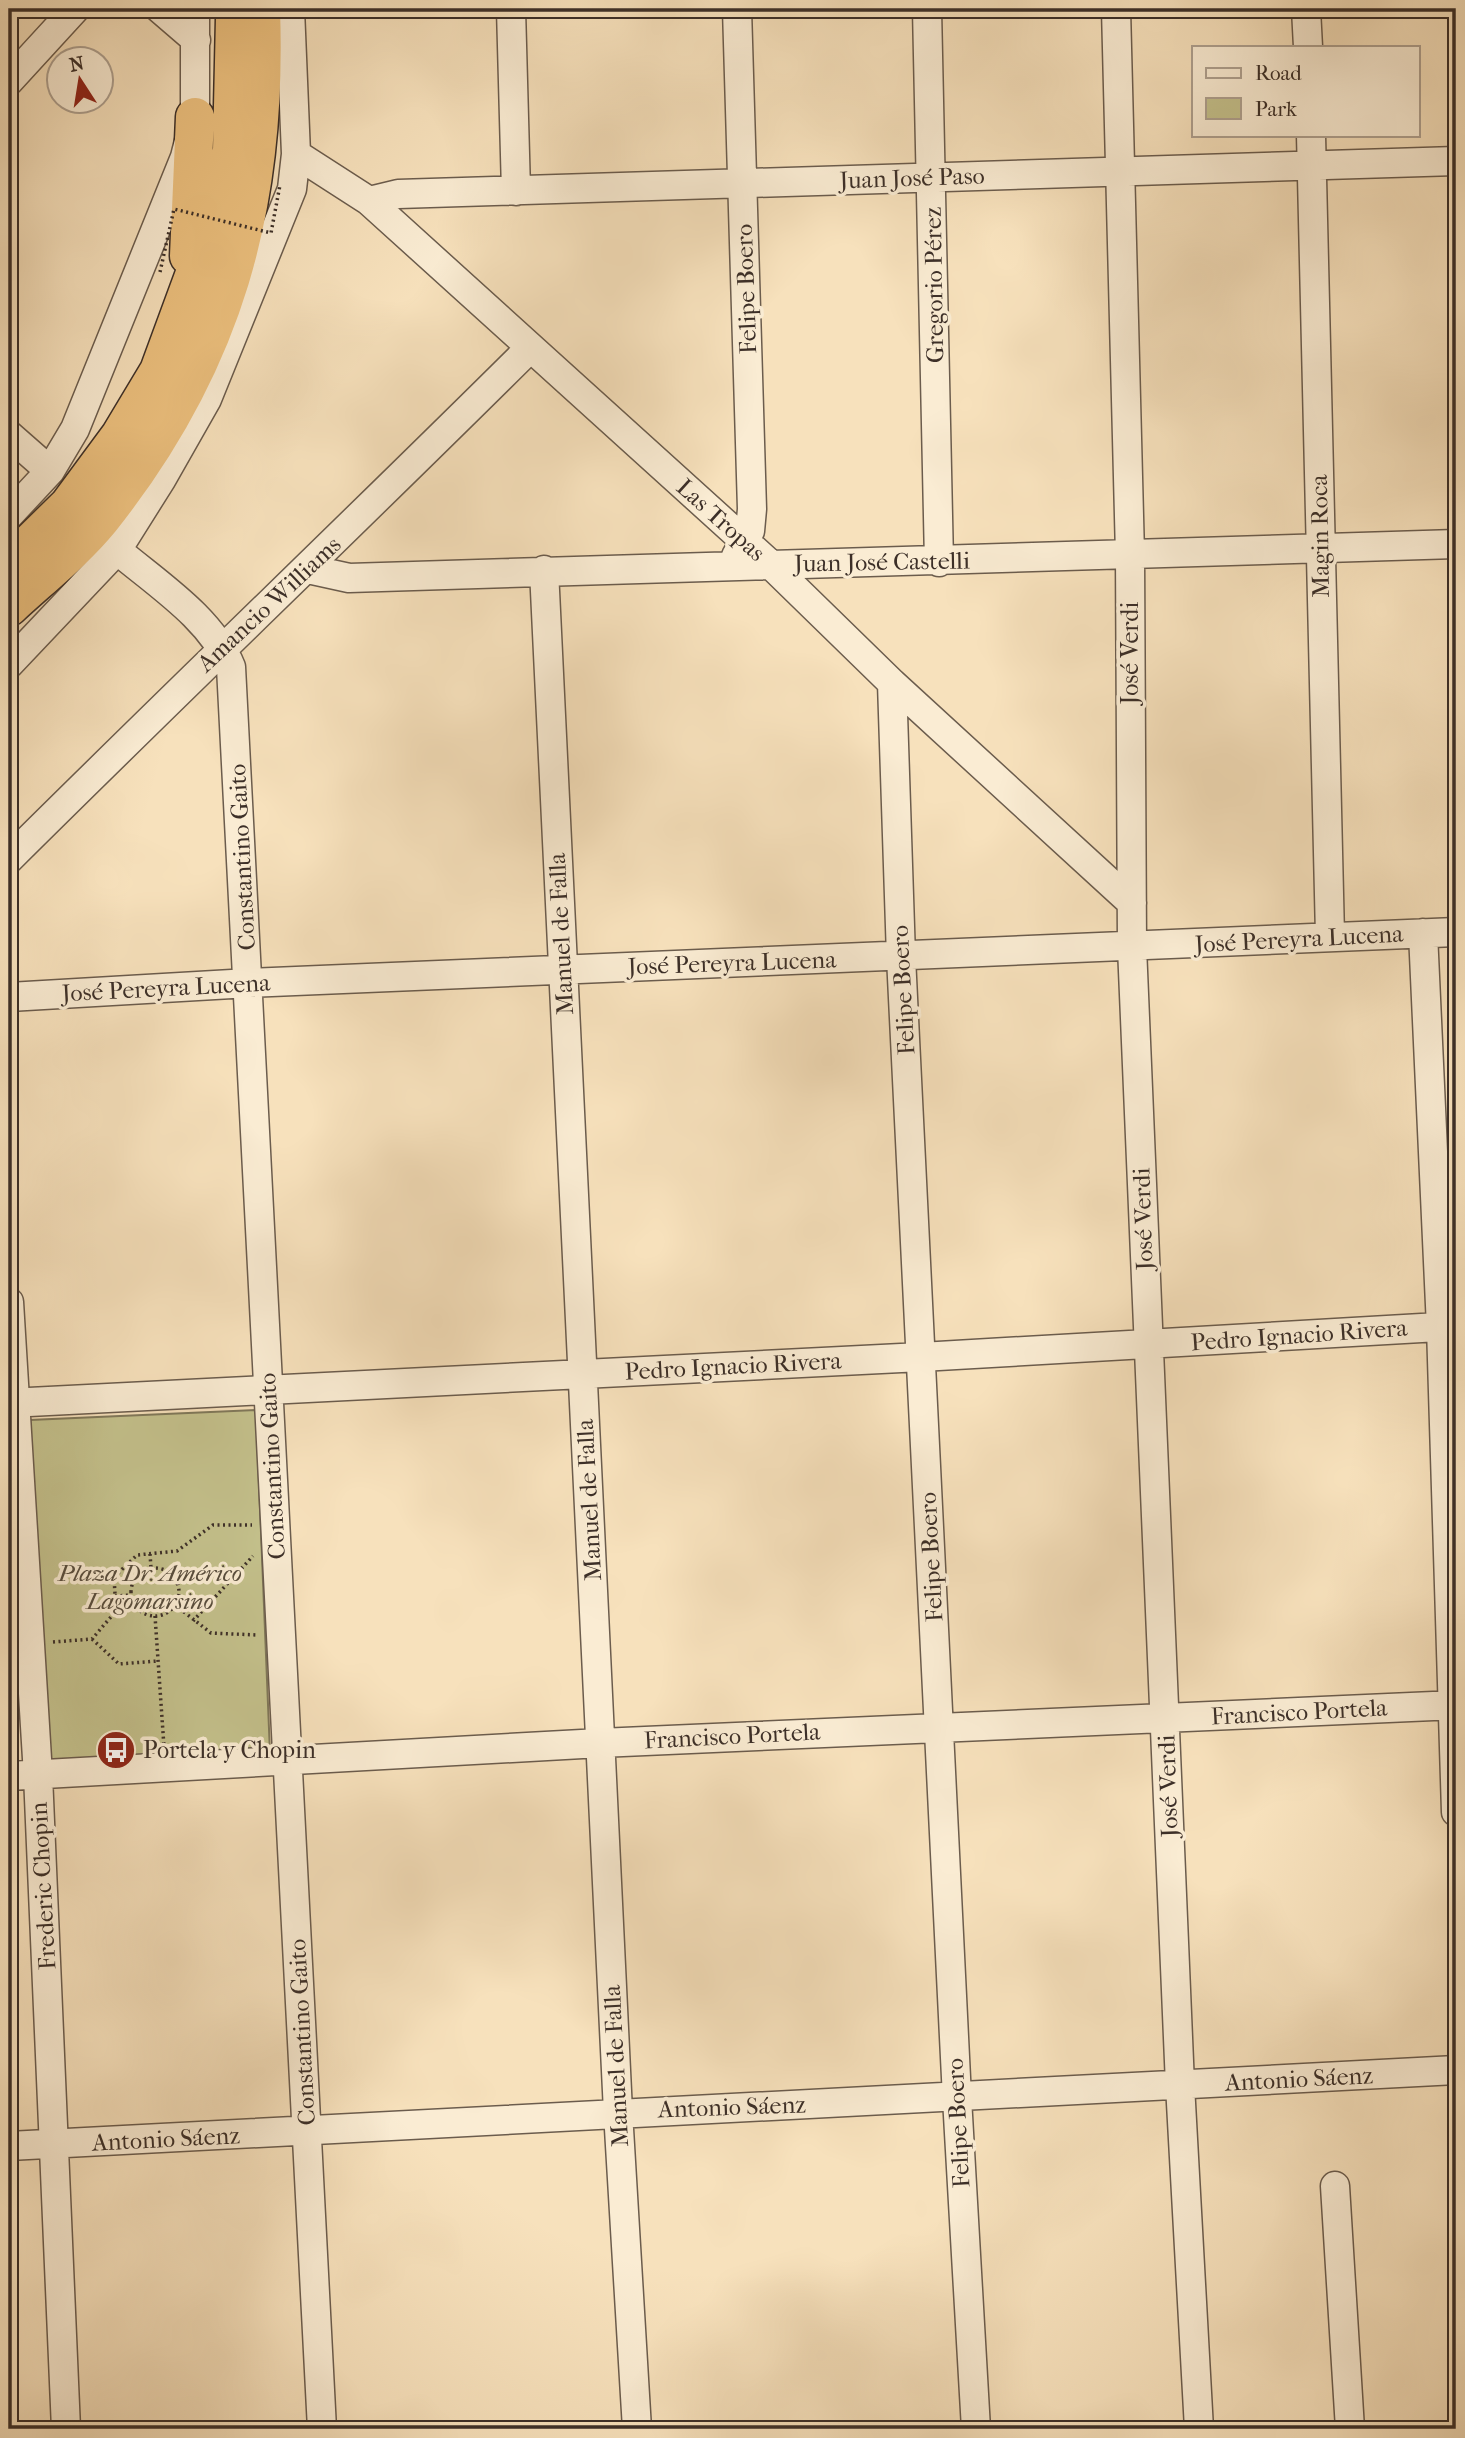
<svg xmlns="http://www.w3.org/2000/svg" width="1465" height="2438" viewBox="0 0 1465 2438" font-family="'IM FELL French Canon',serif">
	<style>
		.green { fill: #c4c18c; stroke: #80785a; stroke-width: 2 }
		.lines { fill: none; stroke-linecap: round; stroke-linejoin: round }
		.minor-casing { stroke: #6b5c4d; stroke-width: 31 }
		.highway-casing { stroke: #3c2f28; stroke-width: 41 }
		.path { stroke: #3c2f28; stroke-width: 3.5; stroke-dasharray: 2 3.5; stroke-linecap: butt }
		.minor { stroke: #faecd3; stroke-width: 28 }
		.highway { stroke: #ecc07e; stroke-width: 38 }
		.path-bridge { stroke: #3c2f28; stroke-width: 3.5; stroke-dasharray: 2 3.5; stroke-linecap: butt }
		.labels { text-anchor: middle; stroke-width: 7; stroke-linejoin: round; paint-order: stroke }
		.street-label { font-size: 24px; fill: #3c2f28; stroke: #faecd3 }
		.park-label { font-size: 24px; font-style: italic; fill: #574c3c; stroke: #faecd3 }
		.poi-label { font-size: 24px; fill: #3c2f28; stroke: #faecd3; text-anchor: start }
	</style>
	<rect width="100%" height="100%" fill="#f7e1bc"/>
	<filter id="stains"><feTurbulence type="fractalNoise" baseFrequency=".00286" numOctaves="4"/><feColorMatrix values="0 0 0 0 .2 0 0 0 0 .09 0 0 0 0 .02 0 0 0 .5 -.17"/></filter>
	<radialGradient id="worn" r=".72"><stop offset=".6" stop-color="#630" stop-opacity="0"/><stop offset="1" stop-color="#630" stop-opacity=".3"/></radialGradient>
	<path class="green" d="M256,1410L270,1753L44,1762L30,1420Z"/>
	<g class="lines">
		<g class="minor-casing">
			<path id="minor" d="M160,9L196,40
				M511,9L516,191
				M927,9L939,562
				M1116,9L1130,555L1132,947L1180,2085L1199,2429
				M1306,9L1308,47
				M9,81L75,9
				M1311,135L1330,936
				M296,154L369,201L770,564L892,683L1132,903
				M369,201L398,194L1456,161
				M9,435L50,471
				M9,515L50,471L75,429L185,157L195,117V9
				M117,550C157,584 211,618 231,667L322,2429
				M736,556L750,531L752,509L737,9
				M308,569L349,578L1456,544
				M544,570L618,2112L637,2429
				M9,664L117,550L161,480L207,399L292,189L296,154L290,9
				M892,683L901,957L957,2098L976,2429
				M9,859C181,688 357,520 529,349
				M1423,933L1441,1327L1456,1812
				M9,997L249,983L1456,932
				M9,1302L38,1775L66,2429
				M9,1403L921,1357L1456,1326
				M9,1776L600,1743L1456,1705
				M9,2146L1456,2070
				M1335,2186L1350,2429"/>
		</g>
		<g class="highway-casing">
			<path id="highway" d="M189,256L195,117
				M9,564L69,505L120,436L159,371L222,200L232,150L235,18
				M9,607C39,579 75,551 101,519C225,363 268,206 261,9"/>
		</g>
		<path class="path" d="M150,1554L151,1568
			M131 1592a24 24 0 1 1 48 0a24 24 0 1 1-48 0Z
			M115,1596L131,1595
			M175,1605L211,1633L257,1635
			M155,1616L164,1747
			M193,1621L253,1556
			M92,1639L119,1664L158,1661
			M53,1642L92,1639L116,1611L114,1577L137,1555L177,1551L213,1525H252"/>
		<use href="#minor" class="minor"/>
		<use href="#highway" class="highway"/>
		<path class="path-bridge" d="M160,272L174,209L271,233L280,185"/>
	</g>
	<defs>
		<g id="bus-disc" transform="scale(2.0125)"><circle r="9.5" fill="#8f2418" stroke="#faecd3"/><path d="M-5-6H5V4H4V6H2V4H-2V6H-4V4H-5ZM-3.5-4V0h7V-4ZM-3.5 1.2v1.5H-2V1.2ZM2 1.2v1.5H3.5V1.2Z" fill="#fff"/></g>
	</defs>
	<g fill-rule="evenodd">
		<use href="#bus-disc" x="116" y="1750"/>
	</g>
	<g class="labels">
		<g class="street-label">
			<text transform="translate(912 178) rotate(-2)" y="8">Juan José Paso</text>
			<text transform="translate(934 285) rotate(-91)" y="8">Gregorio Pérez</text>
			<text transform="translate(746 289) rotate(-92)" y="8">Felipe Boero</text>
			<text transform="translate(721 520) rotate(42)" y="8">Las Tropas</text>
			<text transform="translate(1320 536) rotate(-91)" y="8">Magin Roca</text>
			<text transform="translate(882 562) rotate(-1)" y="8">Juan José Castelli</text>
			<text transform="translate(269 604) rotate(-43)" y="8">Amancio Williams</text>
			<text transform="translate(1130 653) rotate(-90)" y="8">José Verdi</text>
			<text transform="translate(242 857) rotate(-93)" y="8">Constantino Gaito</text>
			<text transform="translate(561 934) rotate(-93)" y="8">Manuel de Falla</text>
			<text transform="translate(1299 939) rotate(-3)" y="8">José Pereyra Lucena</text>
			<text transform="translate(732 963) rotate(-2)" y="8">José Pereyra Lucena</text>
			<text transform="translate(166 988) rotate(-3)" y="8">José Pereyra Lucena</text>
			<text transform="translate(903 990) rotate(-93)" y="8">Felipe Boero</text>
			<text transform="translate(1143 1219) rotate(-92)" y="8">José Verdi</text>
			<text transform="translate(1299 1335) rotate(-4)" y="8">Pedro Ignacio Rivera</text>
			<text transform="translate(733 1366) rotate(-3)" y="8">Pedro Ignacio Rivera</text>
			<text transform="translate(272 1466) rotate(-93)" y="8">Constantino Gaito</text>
			<text transform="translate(589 1500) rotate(-93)" y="8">Manuel de Falla</text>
			<text transform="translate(931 1557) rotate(-93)" y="8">Felipe Boero</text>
			<text transform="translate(1299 1712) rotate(-3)" y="8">Francisco Portela</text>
			<text transform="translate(732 1736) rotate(-3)" y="8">Francisco Portela</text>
			<text transform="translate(1168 1786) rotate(-92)" y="8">José Verdi</text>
			<text transform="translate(43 1886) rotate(-93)" y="8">Frederic Chopin</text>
			<text transform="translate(302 2032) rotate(-93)" y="8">Constantino Gaito</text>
			<text transform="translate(616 2066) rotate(-93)" y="8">Manuel de Falla</text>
			<text transform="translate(1299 2079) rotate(-3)" y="8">Antonio Sáenz</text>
			<text transform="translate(732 2107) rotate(-2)" y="8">Antonio Sáenz</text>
			<text transform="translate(958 2123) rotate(-93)" y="8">Felipe Boero</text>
			<text transform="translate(166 2139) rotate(-3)" y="8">Antonio Sáenz</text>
		</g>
		<g class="park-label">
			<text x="150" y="1581">Plaza Dr. Américo<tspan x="150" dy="28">Lagomarsino</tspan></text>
		</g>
		<g class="poi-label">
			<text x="143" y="1758">Portela y Chopin</text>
		</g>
	</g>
	<rect width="1465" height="2438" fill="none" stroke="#f7e1bc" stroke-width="35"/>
	<rect x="10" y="10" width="1444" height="2417" fill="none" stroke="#3c2f28" stroke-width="3.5"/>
	<rect x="18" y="18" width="1430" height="2403" fill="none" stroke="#3c2f28" stroke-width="2"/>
	<rect x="1192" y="46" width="228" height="91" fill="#faecd3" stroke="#aea08f" stroke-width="2"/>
	<rect x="1206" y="68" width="35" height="10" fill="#faecd3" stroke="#aea08f" stroke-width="2"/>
	<text x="1255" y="80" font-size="21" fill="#3c2f28">Road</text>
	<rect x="1206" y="98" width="35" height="21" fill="#c4c18c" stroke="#aea08f" stroke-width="2"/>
	<text x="1255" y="116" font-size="21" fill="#3c2f28">Park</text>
	<g transform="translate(80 80) rotate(348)"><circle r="33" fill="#faecd3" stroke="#aea08f" stroke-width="2"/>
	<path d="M0-5L12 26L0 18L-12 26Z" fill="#8f2418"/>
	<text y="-10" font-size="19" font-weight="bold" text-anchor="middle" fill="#3c2f28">N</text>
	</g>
	<rect width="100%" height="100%" filter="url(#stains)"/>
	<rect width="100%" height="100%" fill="url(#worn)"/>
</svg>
